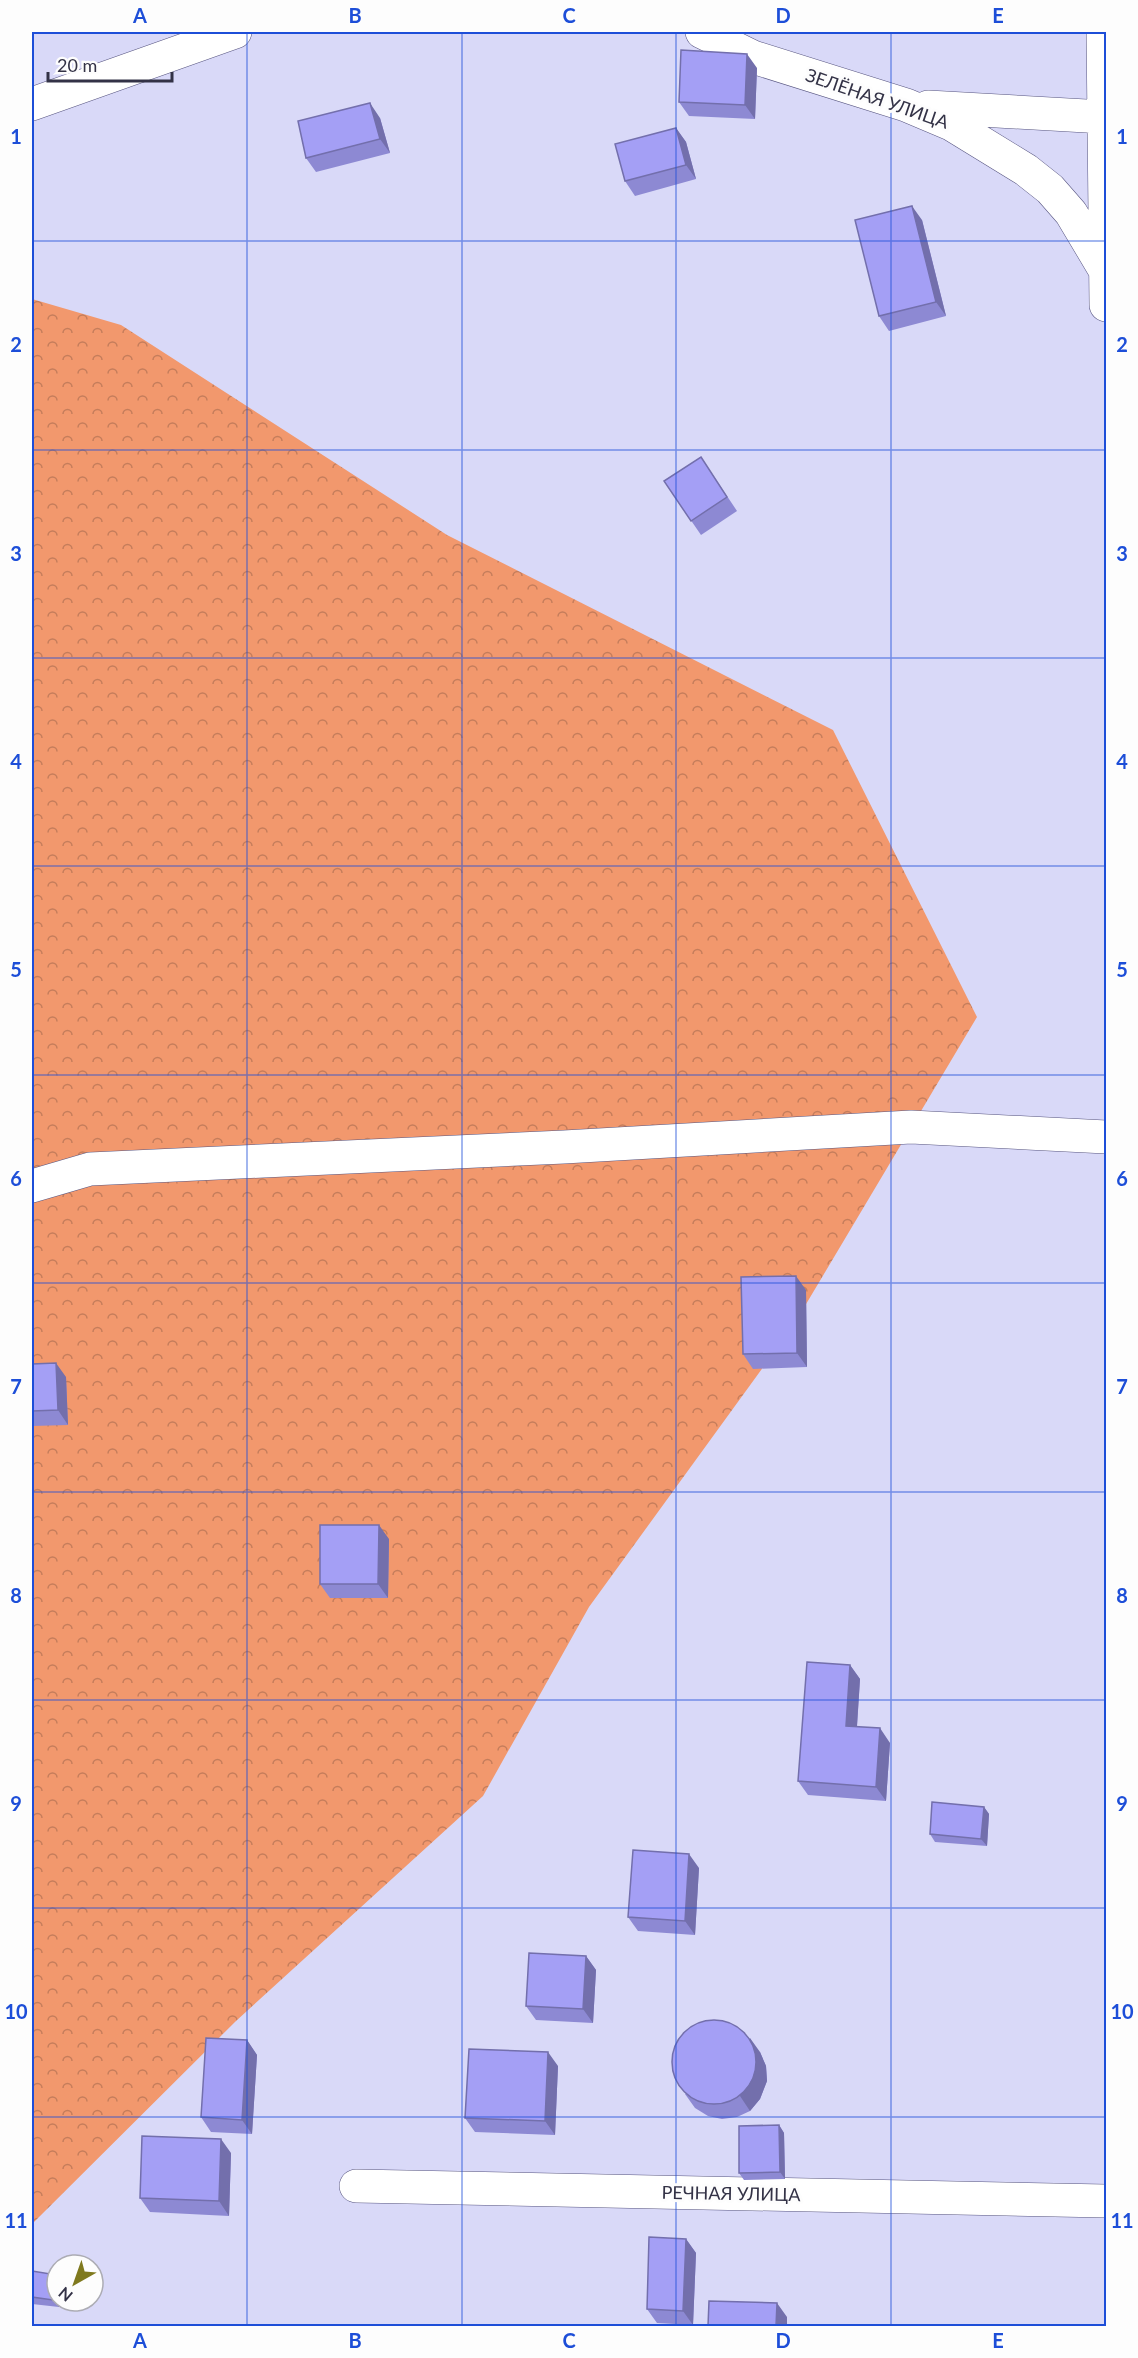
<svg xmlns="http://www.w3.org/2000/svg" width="1138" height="2358" viewBox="0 0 1138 2358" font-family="Lato,sans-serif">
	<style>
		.forest { fill: url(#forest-crowns) }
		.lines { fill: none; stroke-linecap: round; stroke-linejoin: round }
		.minor-casing { stroke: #575580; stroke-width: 34 }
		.minor { stroke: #fff; stroke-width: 33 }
		.wall { fill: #8d89d3 }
		.shaded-wall { fill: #736fac }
		.building { fill: #a49ff5; stroke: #736fac; stroke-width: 1.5 }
		.grid { fill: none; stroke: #1d4ed8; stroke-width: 1.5; stroke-opacity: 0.55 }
		.labels { text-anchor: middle; stroke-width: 6; stroke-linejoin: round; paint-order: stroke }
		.street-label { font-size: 18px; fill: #333246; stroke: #fdfdfd }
		.neatline { fill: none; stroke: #1d4ed8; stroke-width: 2 }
		.grid-label { font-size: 20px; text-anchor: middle; font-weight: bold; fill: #1d4ed8 }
	</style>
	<defs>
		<pattern id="forest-crowns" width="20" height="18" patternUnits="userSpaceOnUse" patternTransform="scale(1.5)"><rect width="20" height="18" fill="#f2986d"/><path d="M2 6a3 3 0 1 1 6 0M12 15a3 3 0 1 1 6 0" fill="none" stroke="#c57d5b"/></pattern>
	</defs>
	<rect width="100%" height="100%" fill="#d9d9f8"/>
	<path class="forest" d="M32,299L121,325L447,535L833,730L977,1017L793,1326L589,1607L483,1796L236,2021L32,2224Z"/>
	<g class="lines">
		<g class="minor-casing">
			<path id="minor" d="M702,32L753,57L906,105L951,124L1026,170L1050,189L1071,213L1105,270
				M1103,32L1106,305
				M32,104L235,32
				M928,107L1104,117
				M32,1186L90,1169L564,1147L911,1127L1106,1137
				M356,2186L1106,2201"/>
		</g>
		<use href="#minor" class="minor"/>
	</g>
	<path class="wall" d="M757,68L755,119L689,116L679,102Z
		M380,118L390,153L316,172L306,158Z
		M676,128L686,142L696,179L635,196L625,181Z
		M922,220L946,316L889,331L879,316Z
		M701,457L737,511L701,535L664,481Z
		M806,1290L807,1367L753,1369L743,1354Z
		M32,1364L66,1377L68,1425L32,1426Z
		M389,1539L388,1598H330L320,1584Z
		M850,1665L860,1679L857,1727L890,1743L886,1801L808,1795L798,1781Z
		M984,1807L989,1814L987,1846L935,1842L930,1834Z
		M699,1868L695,1935L638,1931L628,1917Z
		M586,1956L596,1970L593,2023L536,2020L526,2006Z
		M247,2040L257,2055L252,2134L211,2132L201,2117Z
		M760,2052L766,2066L767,2081L760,2099L750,2111L737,2117L722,2119L708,2116L695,2108L685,2094Z
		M558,2066L555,2135L475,2132L465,2118Z
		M779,2125L784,2133L785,2179L744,2180L739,2173Z
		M231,2153L229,2216L150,2212L140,2198Z
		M686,2239L696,2253L693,2325L657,2323L647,2309Z
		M32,2271L57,2301H59V2307L32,2304Z"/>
	<path class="shaded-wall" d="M747,54L757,68L755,119L745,105Z
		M370,103L380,118L390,153L380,139Z
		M676,128L686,142L696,179L686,165Z
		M912,206L922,220L946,316L936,302Z
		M796,1276L806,1290L807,1367L797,1353Z
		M56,1363L66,1377L68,1425L58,1410Z
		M379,1525L389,1539L388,1598L378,1584Z
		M850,1665L860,1679L856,1740L846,1726Z
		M880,1728L890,1743L886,1801L876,1787Z
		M984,1807L989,1814L987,1846L981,1839Z
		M689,1854L699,1868L695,1935L685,1921Z
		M586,1956L596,1970L593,2023L583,2009Z
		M750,2038L760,2052L766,2066L767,2081L760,2099L750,2111L740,2096Z
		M247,2040L257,2055L252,2134L242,2120Z
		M548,2052L558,2066L555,2135L545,2121Z
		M779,2125L784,2133L785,2179L780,2172Z
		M221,2139L231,2153L229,2216L219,2201Z
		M686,2239L696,2253L693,2325L683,2311Z
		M57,2275V2301H59V2307L53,2300Z
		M777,2303L787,2317V2326H776Z"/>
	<path class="building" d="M681,50L747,54L745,105L679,102Z
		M370,103L380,139L306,158L298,121Z
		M676,128L686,165L625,181L615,144Z
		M912,206L936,302L879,316L855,220Z
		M701,457L727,497L691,521L664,481Z
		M796,1276L797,1353L743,1354L741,1277Z
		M56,1363L58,1410L32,1411V1364Z
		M320,1525H379L378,1584H320Z
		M807,1662L850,1665L846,1726L880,1728L876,1787L798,1781Z
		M932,1802L984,1807L981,1839L930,1834Z
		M633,1850L689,1854L685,1921L628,1917Z
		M529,1953L586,1956L583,2009L526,2006Z
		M672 2062a42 42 0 1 1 84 0a42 42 0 1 1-84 0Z
		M206,2038L247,2040L242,2120L201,2117Z
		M469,2049L548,2052L545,2121L465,2118Z
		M779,2125L780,2172L739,2173V2126Z
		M142,2136L221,2139L219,2201L140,2198Z
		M649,2237L686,2239L683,2311L647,2309Z
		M32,2271L57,2275L53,2300L32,2297Z
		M709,2301L777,2303L776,2326H708Z"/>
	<path class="grid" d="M247,32V2326M462,32V2326M676,32V2326M891,32V2326M32,241H1106M32,450H1106M32,658H1106M32,866H1106M32,1075H1106M32,1283H1106M32,1492H1106M32,1700H1106M32,1908H1106M32,2117H1106"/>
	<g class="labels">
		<g class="street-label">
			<text transform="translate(877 99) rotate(19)" y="6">ЗЕЛЁНАЯ УЛИЦА</text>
			<text transform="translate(731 2194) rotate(1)" y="6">РЕЧНАЯ УЛИЦА</text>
		</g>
	</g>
	<rect width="1138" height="2358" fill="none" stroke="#fdfdfd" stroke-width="66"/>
	<g transform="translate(75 2283) rotate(220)"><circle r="28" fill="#fdfdfd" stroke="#acacb4" stroke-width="1.5"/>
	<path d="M0-4.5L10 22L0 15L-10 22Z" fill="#7f791e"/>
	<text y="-9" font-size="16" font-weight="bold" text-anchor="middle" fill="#333246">N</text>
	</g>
	<path d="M48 72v9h124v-9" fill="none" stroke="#333246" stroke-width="3"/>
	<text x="57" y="72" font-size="18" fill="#333246" stroke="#fdfdfd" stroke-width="4.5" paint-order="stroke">20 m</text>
	<rect x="33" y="33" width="1072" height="2292" class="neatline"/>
	<g class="grid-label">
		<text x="140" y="23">A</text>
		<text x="355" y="23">B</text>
		<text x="569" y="23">C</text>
		<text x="783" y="23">D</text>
		<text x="998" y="23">E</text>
		<text x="16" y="144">1</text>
		<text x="1122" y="144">1</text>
		<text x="16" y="352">2</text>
		<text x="1122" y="352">2</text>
		<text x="16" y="561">3</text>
		<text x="1122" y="561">3</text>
		<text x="16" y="769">4</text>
		<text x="1122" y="769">4</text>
		<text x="16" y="977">5</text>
		<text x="1122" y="977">5</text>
		<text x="16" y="1186">6</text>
		<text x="1122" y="1186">6</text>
		<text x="16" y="1394">7</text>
		<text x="1122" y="1394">7</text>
		<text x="16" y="1603">8</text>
		<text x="1122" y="1603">8</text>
		<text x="16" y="1811">9</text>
		<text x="1122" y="1811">9</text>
		<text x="16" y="2019">10</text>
		<text x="1122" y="2019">10</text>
		<text x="16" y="2228">11</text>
		<text x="1122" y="2228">11</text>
		<text x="140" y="2348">A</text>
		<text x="355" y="2348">B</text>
		<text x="569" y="2348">C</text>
		<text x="783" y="2348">D</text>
		<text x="998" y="2348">E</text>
	</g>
</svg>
